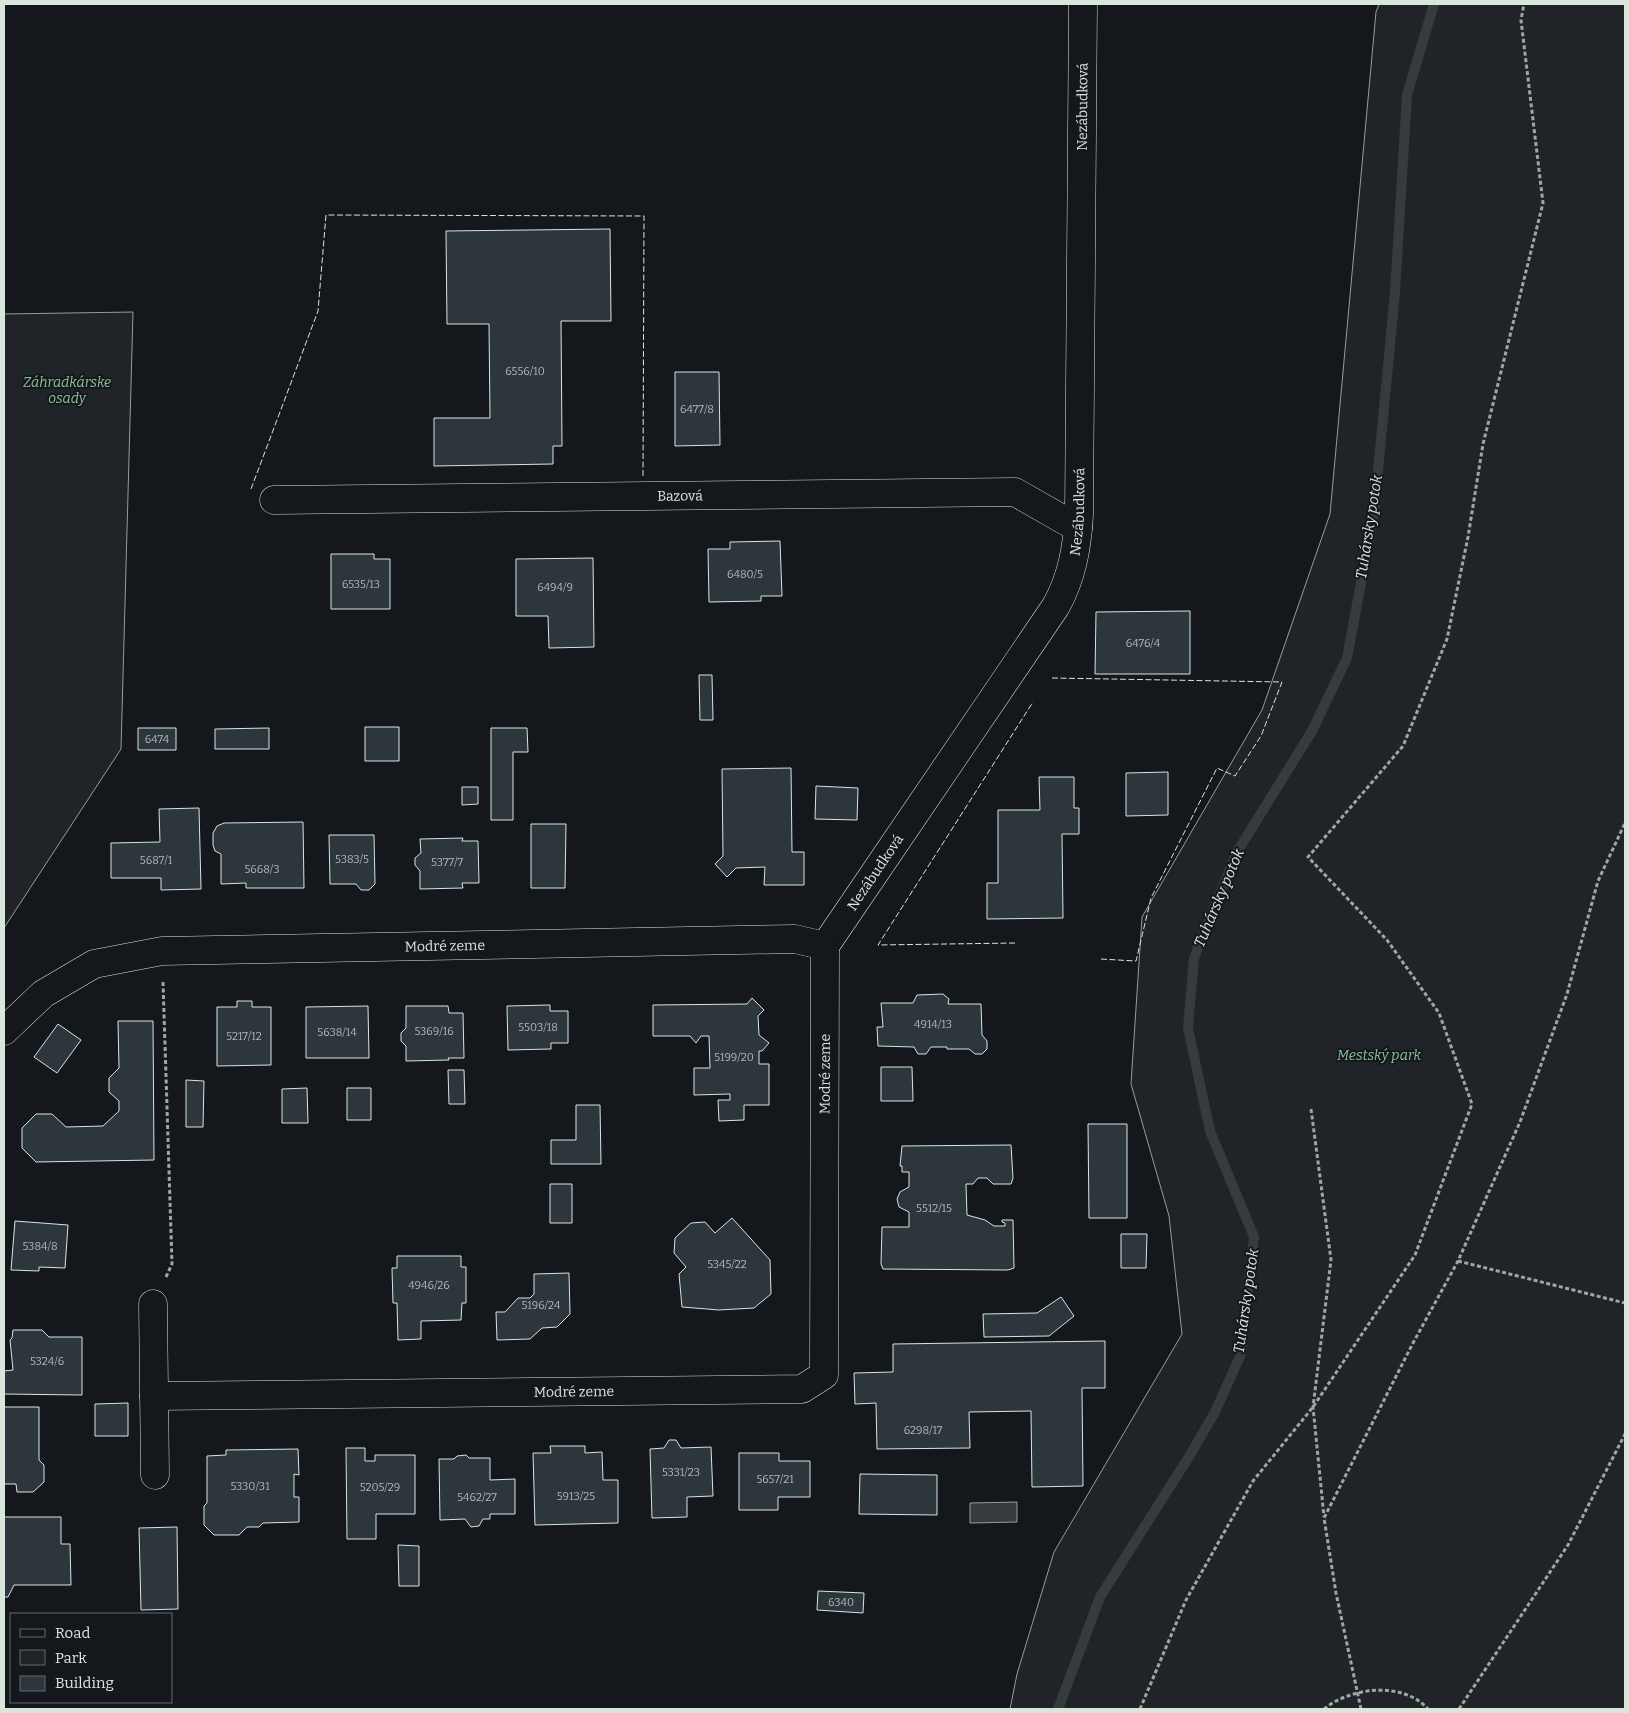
<svg xmlns="http://www.w3.org/2000/svg" width="1629" height="1713" viewBox="0 0 1629 1713" font-family="Bitter,serif">
	<style>
		.green { fill: #202428; stroke: #939e99 }
		.water { fill: #363b3e; stroke: #939e99 }
		.lines { fill: none; stroke-linecap: round; stroke-linejoin: round }
		.stream { stroke: #363b3e; stroke-width: 10 }
		.building { fill: #2c363c; stroke: #d8e6dc }
		.street-casing { stroke: #d8e6dc; stroke-width: 29 }
		.path { stroke: #9da8a2; stroke-width: 3; stroke-dasharray: 4 2.5; stroke-linecap: butt }
		.street { stroke: #14181c; stroke-width: 28 }
		.fence { stroke: #d8e6dc; stroke-width: 1; stroke-dasharray: 6 2.5; stroke-linecap: butt }
		.labels { text-anchor: middle; stroke-width: 4; stroke-linejoin: round; paint-order: stroke }
		.number-label { font-size: 11px; fill: #adbab4 }
		.street-label { font-size: 14px; fill: #d8e6dc; stroke: #14181c }
		.park-label { font-size: 14px; font-style: italic; fill: #8ac095; stroke: #14181c }
		.water-label { font-size: 15px; font-style: italic; fill: #d8e6dc; stroke: #14181c }
	</style>
	<rect width="100%" height="100%" fill="#14181c"/>
	<path class="green" d="M1379,4H1625V1709H1010L1017,1674L1054,1552L1182,1334L1169,1216L1131,1084L1142,917L1262,710L1330,514L1376,12Z
		M133,312L121,749L4,928V314Z"/>
	<path class="water" d="M1017,1502V1522L970,1523V1503Z"/>
	<g class="lines">
		<path class="stream" d="M1058,1709L1100,1597L1190,1455L1215,1412L1241,1354L1254,1237L1210,1131L1188,1028L1194,958L1237,852L1312,731L1347,658L1374,513L1395,292L1407,95L1434,4"/>
	</g>
	<path class="building" d="M610,229L611,321H561L562,446H553V464L434,466V418H490L489,324H447L446,231Z
		M675,372H719L720,445L675,446Z
		M780,541L782,596H761V601L709,602L708,549H730V542Z
		M331,554H374V559H390V609H331Z
		M593,558L594,647L549,648L548,616H516V559Z
		M1190,611V674H1095L1096,612Z
		M699,675H712L713,720H700Z
		M365,727H399V761H365Z
		M138,728H176V750H138Z
		M269,728V749H215V729Z
		M491,728H527L528,752H513V820H491Z
		M791,768L792,852H804V885H764L765,867L736,868L727,877L715,864L723,856L722,769Z
		M1168,772V815L1126,816V773Z
		M1039,777H1074V808H1079V834H1062L1063,918L987,919V883H998V810H1040Z
		M816,786L858,788L857,820L815,819Z
		M462,787H478V804L462,805Z
		M199,808L201,889L161,890V878H111V843L160,842L159,809Z
		M303,822L304,888H246V883L221,884V854L215,851L213,845V833L217,826L224,823Z
		M531,824H566L565,888H531Z
		M329,835H374L375,884L369,890H361L356,884H330Z
		M463,838L462,841H478L479,883H462L463,888L420,889V871L415,865V858L421,853L420,839Z
		M943,994L949,999L948,1004H981L982,1035L987,1041V1049L982,1054H975L969,1049H947V1047H931L926,1054H918L914,1047L878,1046L877,1027H883L881,1003H913L917,995Z
		M752,998L764,1010L758,1016L759,1035L769,1043L762,1051H759V1064H769V1105H744V1120L719,1121L718,1100H730V1094L694,1095V1068H710L709,1036H701L696,1043L690,1036H653V1005L747,1004Z
		M237,1001H252V1007H271V1065L217,1066V1007H237Z
		M550,1005V1011H568V1043H551V1049L508,1050L507,1006Z
		M368,1006L369,1058H306V1007Z
		M406,1006H448L449,1013H463L464,1058H448L449,1060L406,1061V1046L401,1041V1033L406,1028Z
		M118,1021H153L154,1160L36,1162L22,1148V1128L36,1114H52L66,1127L103,1126L119,1111V1101L109,1092V1078L119,1068Z
		M58,1024L81,1040L57,1073L34,1057Z
		M881,1067H912L913,1101H881Z
		M448,1070H464L465,1104H449Z
		M186,1080L204,1081L203,1127H186Z
		M307,1088L308,1123H282V1089Z
		M347,1088H371V1120H347Z
		M576,1105H600L601,1164H551V1140H576Z
		M1088,1124H1127V1218H1089Z
		M1011,1145L1013,1178L1011,1184H993L987,1178H978L973,1184H966L967,1215L985,1220L994,1226H1005V1223L1002,1222V1220H1013L1014,1268L1008,1270L883,1269L881,1264L882,1227H909V1212L899,1207L897,1199L900,1192L909,1187V1172H902V1166H900L902,1146Z
		M550,1184H572V1223H550Z
		M732,1218L770,1260L771,1294L754,1308L719,1310L682,1307L679,1274L686,1267L674,1253L675,1238L691,1223L705,1222L715,1233Z
		M15,1221L68,1225L65,1268L39,1267V1271L11,1270Z
		M1121,1234H1147L1146,1268H1121Z
		M397,1256H461V1267H466V1303H462L461,1320L421,1321V1339L398,1340L397,1303H393L392,1268H397Z
		M569,1273L570,1314L557,1327L542,1328L530,1339L497,1340L496,1312H505L518,1298H530L534,1294V1274Z
		M1061,1297L1074,1316L1049,1336L984,1337L983,1314L1037,1313Z
		M13,1330H42L49,1337H82V1395L4,1394V1371L13,1370L10,1340L12,1338Z
		M1105,1341V1388H1082L1083,1486L1032,1487L1031,1411L969,1412L970,1448L877,1449L876,1403L855,1404L854,1373L893,1372V1344Z
		M128,1403V1436H95V1404Z
		M4,1407H39V1460L44,1465V1482L33,1492H17L16,1484H4Z
		M669,1440H676L681,1448L711,1447L713,1496L687,1497V1517L652,1518L650,1449L664,1448Z
		M550,1446H585V1453L602,1452L603,1480H618V1523L535,1525L533,1453H551Z
		M346,1448H365V1461H375V1455H415V1514H376V1539H347Z
		M298,1449L299,1475L294,1474V1497H299V1522L263,1523L259,1527H247L239,1535H214L204,1525V1506L207,1503V1456L226,1455V1450Z
		M739,1453H779V1461H810V1497H778V1510H739Z
		M466,1455L469,1458H490V1480L515,1479V1514H490V1519H483L479,1526L471,1527L465,1519L440,1520L439,1459H454L457,1456Z
		M860,1474L937,1475V1515L859,1514Z
		M4,1517H61V1544H70L71,1585H14L8,1597H4Z
		M177,1527L178,1609L141,1610L139,1528Z
		M398,1545L419,1546V1586H399Z
		M818,1591L864,1593L863,1613L817,1610Z"/>
	<g class="lines">
		<g class="street-casing">
			<g id="street">
				<path id="s1" d="M274,500L1015,492L1078,528"/>
				<path id="s2" d="M825,946L1056,606C1072,577 1077,548 1079,515L1083,4"/>
				<path id="s3" d="M4,1031L43,994L94,964L162,951L795,939L825,946"/>
				<path d="M153,1304L155,1475"/>
				<path id="s4" d="M154,1396L802,1389L824,1375L825,946"/>
			</g>
		</g>
		<path class="path" d="M163,982L172,1264L166,1277
			M1311,1109L1331,1260L1313,1407L1324,1517
			M1458,1261L1625,1303
			M1140,1709L1186,1600L1253,1481L1313,1407L1415,1255L1472,1104L1439,1013L1387,940L1308,857L1403,746L1447,639L1468,537L1483,444L1543,203L1521,20L1524,4
			M1324,1709C1351,1687 1403,1681 1428,1709
			M1361,1709L1336,1593L1324,1518L1413,1343L1458,1261L1520,1122L1567,994L1598,881L1625,823
			M1459,1709L1568,1545L1625,1434"/>
		<use href="#street" class="street"/>
		<path class="fence" d="M251,489L318,311L326,215L644,216L643,478
			M1052,678L1282,682L1261,736L1235,776L1217,768L1151,898L1136,961L1100,959
			M1015,943L878,945L1033,702"/>
	</g>
	<g class="labels">
		<g class="number-label">
			<text x="525" y="375">6556/10</text>
			<text x="697" y="413">6477/8</text>
			<text x="745" y="578">6480/5</text>
			<text x="361" y="588">6535/13</text>
			<text x="555" y="591">6494/9</text>
			<text x="1143" y="647">6476/4</text>
			<text x="157" y="743">6474</text>
			<text x="352" y="863">5383/5</text>
			<text x="156" y="864">5687/1</text>
			<text x="447" y="866">5377/7</text>
			<text x="262" y="873">5668/3</text>
			<text x="933" y="1028">4914/13</text>
			<text x="538" y="1031">5503/18</text>
			<text x="434" y="1035">5369/16</text>
			<text x="337" y="1036">5638/14</text>
			<text x="244" y="1040">5217/12</text>
			<text x="734" y="1061">5199/20</text>
			<text x="934" y="1212">5512/15</text>
			<text x="40" y="1250">5384/8</text>
			<text x="727" y="1268">5345/22</text>
			<text x="429" y="1289">4946/26</text>
			<text x="541" y="1309">5196/24</text>
			<text x="47" y="1365">5324/6</text>
			<text x="923" y="1434">6298/17</text>
			<text x="681" y="1476">5331/23</text>
			<text x="775" y="1483">5657/21</text>
			<text x="250" y="1490">5330/31</text>
			<text x="380" y="1491">5205/29</text>
			<text x="576" y="1500">5913/25</text>
			<text x="477" y="1501">5462/27</text>
			<text x="841" y="1606">6340</text>
		</g>
		<g class="street-label">
			<text dy="5" stroke="none"><textPath href="#s2" startOffset="914">Nezábudková</textPath></text>
			<text dy="5" stroke="none"><textPath href="#s1" startOffset="406">Bazová</textPath></text>
			<text dy="5" stroke="none"><textPath href="#s2" startOffset="509">Nezábudková</textPath></text>
			<text dy="5" stroke="none"><textPath href="#s2" startOffset="89">Nezábudková</textPath></text>
			<text dy="5" stroke="none"><textPath href="#s3" startOffset="465">Modré zeme</textPath></text>
			<text dy="5" stroke="none"><textPath href="#s4" startOffset="975">Modré zeme</textPath></text>
			<text dy="5" stroke="none"><textPath href="#s4" startOffset="420">Modré zeme</textPath></text>
		</g>
		<g class="park-label">
			<text x="67" y="387">Záhradkárske<tspan x="67" dy="16">osady</tspan></text>
			<text x="1379" y="1060">Mestský park</text>
		</g>
		<g class="water-label">
			<text transform="translate(1369 527) rotate(-81)" y="5">Tuhársky potok</text>
			<text transform="translate(1219 898) rotate(-67)" y="5">Tuhársky potok</text>
			<text transform="translate(1246 1301) rotate(-82)" y="5">Tuhársky potok</text>
		</g>
	</g>
	<rect width="1629" height="1713" fill="none" stroke="#d8e6dc" stroke-width="10"/>
	<rect x="10" y="1613" width="162" height="90" fill="#14181c" stroke="#626a69"/>
	<rect x="20" y="1629" width="25" height="8" fill="#14181c" stroke="#626a69"/>
	<text x="55" y="1638" font-size="15" fill="#d8e6dc">Road</text>
	<rect x="20" y="1650" width="25" height="15" fill="#202428" stroke="#626a69"/>
	<text x="55" y="1663" font-size="15" fill="#d8e6dc">Park</text>
	<rect x="20" y="1676" width="25" height="15" fill="#2c363c" stroke="#626a69"/>
	<text x="55" y="1688" font-size="15" fill="#d8e6dc">Building</text>
</svg>
